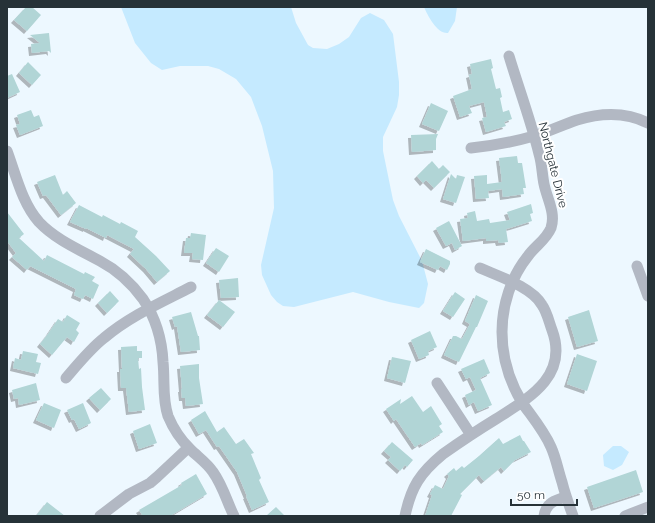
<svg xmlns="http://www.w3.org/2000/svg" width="655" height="523" viewBox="0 0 655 523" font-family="Raleway,sans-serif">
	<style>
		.green { fill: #c5eaff }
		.building { fill: #b1d5d6; filter: url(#shadow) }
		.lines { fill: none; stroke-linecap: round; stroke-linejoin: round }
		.minor { stroke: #b2b8c3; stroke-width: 11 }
		.labels { text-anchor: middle; stroke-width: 4; stroke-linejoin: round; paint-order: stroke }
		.street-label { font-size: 12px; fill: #263238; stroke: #fff }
	</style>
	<defs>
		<filter id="shadow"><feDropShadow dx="-3" dy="3" stdDeviation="0" flood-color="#0004"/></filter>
	</defs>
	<rect width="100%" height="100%" fill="#edf8ff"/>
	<path class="green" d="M121,7H291L296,23L308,45L313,48L327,49L339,44L349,37L361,18L370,13L384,20L393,34L399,82V95L397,107L383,137V151L393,200L399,216L422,261L428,284L424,303L419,308L389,302L353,292L294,307L283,306L277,302L271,295L262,275L261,265L274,208L273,171L262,126L251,97L236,79L219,69L208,66H180L162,70L151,63L135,43Z
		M424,7H457L455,21L448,33C437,34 428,16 424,7Z
		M613,446H621L629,452L622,465L613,470L604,466L603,455Z"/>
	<path class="building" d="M26,7H32L41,15L27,31L14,20Z
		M49,33L51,53L49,51L32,53L31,44L40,43L30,35Z
		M491,59L493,68L491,69L496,89L500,88L502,97L500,98L503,112L509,110L512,119L504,122L506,126L486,132L482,118L487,117L484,102L469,106L472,113L460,117L453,96L472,89L469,75L472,74L470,64Z
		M28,62L41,75L32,85L19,73Z
		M12,74L20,92L7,98V76Z
		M431,103L448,111L439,131L422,124Z
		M31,110L34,117L39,115L43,126L20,135L16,125L20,124L17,115Z
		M438,134L436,139V150L412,152L411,135Z
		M517,156L518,163H522L526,188H523L524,194L503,197L502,189L488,191L489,198L476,199L474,176L487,175V184L502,182L499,158Z
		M432,161L439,169L443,165L450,172L434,188L426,180L423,183L417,176Z
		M451,174L456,179L457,175L465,177L456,203L443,199Z
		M55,175L63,195L67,191L76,203L61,215L46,195L43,196L37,182Z
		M531,204L533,213L530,214L532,221L506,229L508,242L499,243L498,240L486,241V238L463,241L460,219L468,218L467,213L475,211L477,221L489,219L490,223L510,220L507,212Z
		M79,205L102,217L103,215L120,224L121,222L138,231L135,237L156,256L170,271L157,282L146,269L130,254L134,249L107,235L106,238L86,228V229L70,222Z
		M7,212L24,234L19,238L44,261L47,255L84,274L85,272L95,277L92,281L99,285L93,299L85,295L83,299L74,295L76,289L30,266L27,270L12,257L16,253L7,241Z
		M449,221L462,246L455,250L452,243L446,246L436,228Z
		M191,233L206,235L203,260L192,259L193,253H184L186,238H190Z
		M216,248L229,256L219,272L206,263Z
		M426,249L450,261V264L447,270L440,266L438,270L420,262Z
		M238,278L239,297L221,298L219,280Z
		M110,291L119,301L107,313L98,303Z
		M455,292L465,299L453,317L443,311Z
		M476,295L488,301L477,327H476L459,362L444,355L453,336H456L462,339L470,324L465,321Z
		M219,300L235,312L223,327L207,315Z
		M589,310L598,341L577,347L568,317Z
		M191,312L198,336H199L200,350L181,352L177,326L175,327L172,317Z
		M67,315L80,323L76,330L79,333L74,342L67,337L52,355L40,344L48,334L58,319L63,322Z
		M430,331L437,347L428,351L429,355L419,359L411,340Z
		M137,346V351H142V358H138L139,369L141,368L142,387L145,410L129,412L126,388H121L120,369H122L121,347Z
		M23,351L38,354L36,362L41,363L38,374L13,368L15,358L21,360Z
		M577,354L597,361L587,391L567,384Z
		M392,357L411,361L405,383L387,378Z
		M484,359L490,373L480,378L492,405L478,411L474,402L469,405L465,395L476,390L470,377L466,379L461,369Z
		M199,364V378L203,404L186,406L185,398H182L181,389H182L180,366Z
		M36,383L40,400L19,405L18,398L14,399L12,390Z
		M101,388L111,399L100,410L89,398Z
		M412,396L423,412L431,406L442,424L439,426L443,432L422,445L421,443L415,447L396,419L394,421L386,409L401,399L400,404Z
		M44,403L61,410L54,428L36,420Z
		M83,403L91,423L79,429L74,419L72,420L67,410Z
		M205,411L217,432L224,427L236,444L244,439L254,453L251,454L261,478L259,480L269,502L252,510L246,496H247L237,472L219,446L217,447L206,430L199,434L191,420Z
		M150,424L157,443L139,449L133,431Z
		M520,435L523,441H524L531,452L515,460L504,471L501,467L484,481L479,475L460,494L462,495L451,516H425L432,495L430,494L435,485L443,489L449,476L447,474L454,468L456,471L462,466L464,468L479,456L499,438L503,444Z
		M392,442L413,460L407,467L405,465L400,471L388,460L391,457L384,451Z
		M636,470L643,492L594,508L587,487Z
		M196,474L207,494L170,516H143L139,510L182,485L181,483Z
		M47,502L65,516H36Z
		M276,507L285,516H266Z"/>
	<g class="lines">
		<path class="minor" d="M509,56C519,89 531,121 539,154C542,164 542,174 544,184C547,199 556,213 551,228C546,240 535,246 528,256C511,277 502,305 502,332C502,357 510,383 523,404C533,418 544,431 551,447C556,458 558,470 562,482C565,494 569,505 573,516
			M471,148C492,146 513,142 534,136C548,132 562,125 577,120C600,113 626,112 648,123
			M7,151C16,175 22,203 39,222C56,240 80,250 100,261C117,270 132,284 143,299C155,317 162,340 163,362C165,381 162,398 168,416C173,428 181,440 190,449C198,457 207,463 213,472C223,486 227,502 234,516
			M637,266L648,296
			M66,378C78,364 90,349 104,338C130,316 162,302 191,287
			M437,383L471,435
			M100,516L129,494L150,483L157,477L188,448
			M405,516C411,487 420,473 443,454C460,442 478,430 496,419C529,398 569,376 552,330C549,322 547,312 542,305C532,287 498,276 480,268
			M544,516C546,503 555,500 566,497
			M625,516L648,507"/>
	</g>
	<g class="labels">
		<g class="street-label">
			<text transform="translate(553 165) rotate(76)" y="4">Northgate Drive</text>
		</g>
	</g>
	<rect width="655" height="523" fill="none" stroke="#263238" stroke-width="16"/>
	<path d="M511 499v6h66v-6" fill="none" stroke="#263238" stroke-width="2"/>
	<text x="517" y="499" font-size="12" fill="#263238" stroke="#ffffff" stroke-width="3" paint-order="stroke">50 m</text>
</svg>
